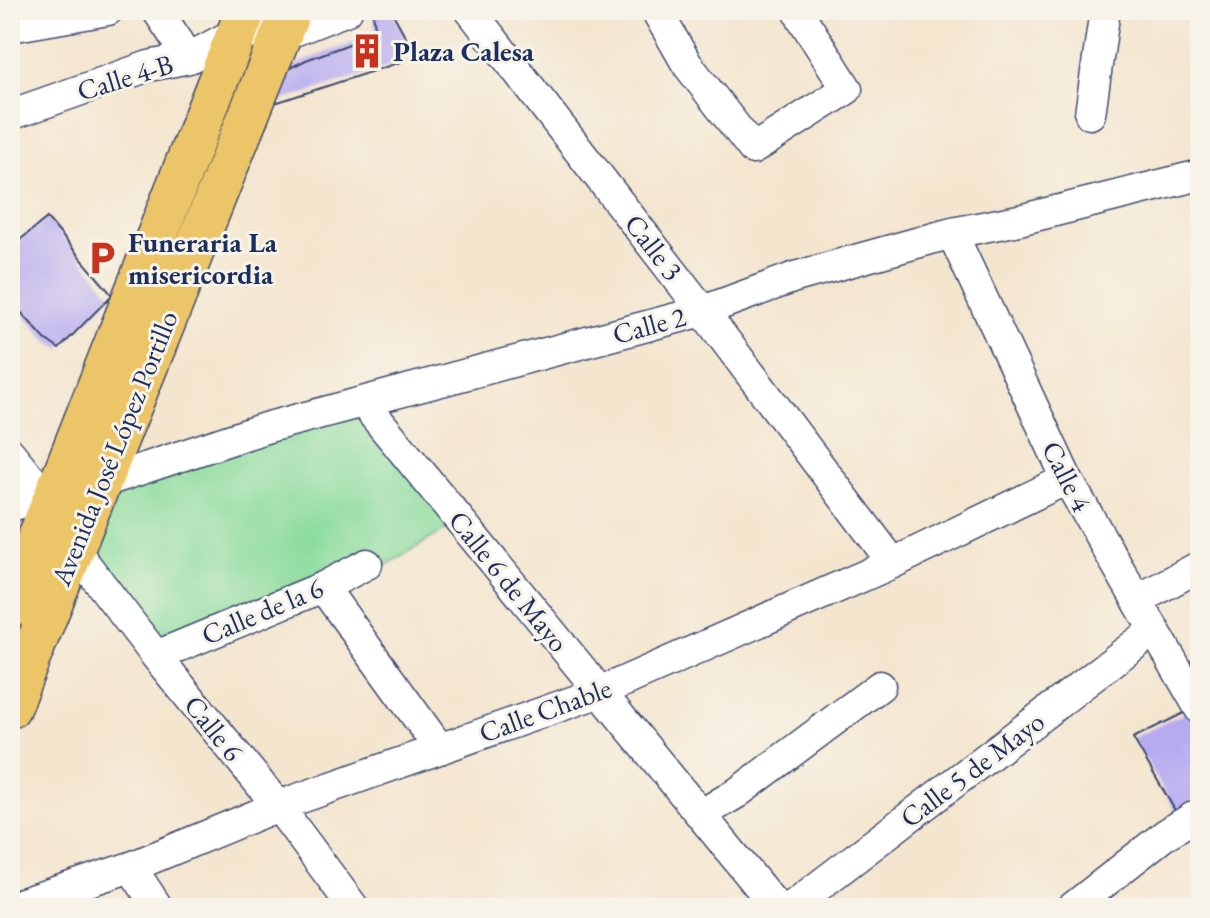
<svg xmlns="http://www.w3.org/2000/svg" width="1210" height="918" viewBox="0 0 1210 918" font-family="'EB Garamond',serif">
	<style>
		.pitch { fill: #8adc9d; stroke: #52867e; stroke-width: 2 }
		.building { fill: #b6aaf1 }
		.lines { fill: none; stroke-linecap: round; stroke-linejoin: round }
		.minor-casing { stroke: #3c4a6f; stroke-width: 33 }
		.major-casing { stroke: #3c4a6f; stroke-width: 43 }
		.minor { stroke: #fff; stroke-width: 30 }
		.major { stroke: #edc569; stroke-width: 40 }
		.labels { text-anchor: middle; stroke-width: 6; stroke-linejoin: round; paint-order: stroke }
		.poi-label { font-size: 28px; font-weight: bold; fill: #1b2f5e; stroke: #f7f3e8; text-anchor: start }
		.street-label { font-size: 28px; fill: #1b2f5e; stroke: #f7f3e8 }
	</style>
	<rect width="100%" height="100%" fill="#f7f3e8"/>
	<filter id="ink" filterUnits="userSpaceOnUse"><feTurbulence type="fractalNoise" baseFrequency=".0125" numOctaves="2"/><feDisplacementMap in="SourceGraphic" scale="16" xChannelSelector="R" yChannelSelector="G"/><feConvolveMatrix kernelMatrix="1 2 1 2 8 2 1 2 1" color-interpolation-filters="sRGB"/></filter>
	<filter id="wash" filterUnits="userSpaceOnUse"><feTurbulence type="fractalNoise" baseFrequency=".006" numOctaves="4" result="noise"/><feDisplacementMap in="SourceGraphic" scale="32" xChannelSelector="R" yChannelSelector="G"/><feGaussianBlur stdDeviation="1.8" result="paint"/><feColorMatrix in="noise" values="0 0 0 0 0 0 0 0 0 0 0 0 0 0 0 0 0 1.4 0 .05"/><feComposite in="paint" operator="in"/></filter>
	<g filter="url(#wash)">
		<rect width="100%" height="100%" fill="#f4e5ce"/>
		<path class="pitch" d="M362,409L452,526L378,570L158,654L74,549L101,483Z"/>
		<g id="blocks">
			<path class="building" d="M385,10H391L409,43L401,62L275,103L282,72L306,60L376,34L373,14Z
				M47,218L112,295L59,349L45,339L10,300V248Z
				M44,497L10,574V507Z
				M1190,710L1200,731V795L1176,812L1133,738Z"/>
		</g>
	</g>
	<g filter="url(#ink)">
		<use href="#blocks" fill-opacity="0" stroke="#3c4a6f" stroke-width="2"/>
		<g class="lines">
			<g class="minor-casing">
				<path id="minor" d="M157,10L189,58
					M470,10L703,311L893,563
					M656,10L687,64L753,149L847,89L800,15
					M10,27L108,10
					M1090,114L1105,10
					M10,115L149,66L189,58L237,32L281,36L347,10
					M952,233L1067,479L1200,709
					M363,402L777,908
					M10,453L52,505L73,548L156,656L278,806L354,908
					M100,483L265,428L703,311L795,277L952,233L1019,220L1200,175
					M10,506L44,497
					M323,587L440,749
					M1137,600L1200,566
					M156,656L323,587L367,564
					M702,814L737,793L880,686
					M131,867L158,908
					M10,907L131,867L278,806L600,692L893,563L1067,479
					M790,908L1154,630
					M1072,908L1166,834L1200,813"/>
			</g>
			<g class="major-casing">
				<path id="major" d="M10,608L246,10
					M10,708L291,10"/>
			</g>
			<use href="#minor" class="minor"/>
			<use href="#major" class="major"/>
		</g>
	</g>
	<defs>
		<g id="building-bare" transform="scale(2.76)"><path d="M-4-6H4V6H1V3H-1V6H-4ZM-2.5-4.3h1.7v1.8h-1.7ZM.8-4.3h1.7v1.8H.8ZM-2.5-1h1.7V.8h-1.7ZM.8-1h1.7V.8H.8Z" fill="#c8321e" stroke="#f7f3e8" stroke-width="2.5" paint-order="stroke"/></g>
		<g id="parking-bare" transform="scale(2.76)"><path d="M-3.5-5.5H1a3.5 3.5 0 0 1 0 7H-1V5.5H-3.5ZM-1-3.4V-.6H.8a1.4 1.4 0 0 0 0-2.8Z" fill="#c8321e" stroke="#f7f3e8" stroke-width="2.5" paint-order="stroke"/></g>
	</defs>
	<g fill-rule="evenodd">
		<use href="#building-bare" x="367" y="51"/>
		<use href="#parking-bare" x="102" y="258"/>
	</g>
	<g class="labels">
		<g class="poi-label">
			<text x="393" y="61">Plaza Calesa</text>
			<text x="128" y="252">Funeraria La<tspan x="128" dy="32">misericordia</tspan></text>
		</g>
		<g class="street-label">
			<text transform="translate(125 77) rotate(-17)" y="10">Calle 4-B</text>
			<text transform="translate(654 247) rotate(52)" y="10">Calle 3</text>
			<text transform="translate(649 325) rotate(-15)" y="10">Calle 2</text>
			<text transform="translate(114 448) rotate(-68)" y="10">Avenida José López Portillo</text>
			<text transform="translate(1067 476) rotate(63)" y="10">Calle 4</text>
			<text transform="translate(509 581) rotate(51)" y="10">Calle 6 de Mayo</text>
			<text transform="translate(262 611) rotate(-23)" y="10">Calle de la 6</text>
			<text transform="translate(545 710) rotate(-20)" y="10">Calle Chable</text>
			<text transform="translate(214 728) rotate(51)" y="10">Calle 6</text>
			<text transform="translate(972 769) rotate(-37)" y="10">Calle 5 de Mayo</text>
		</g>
	</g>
	<rect width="1210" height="918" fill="none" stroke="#f7f3e8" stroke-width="40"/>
</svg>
